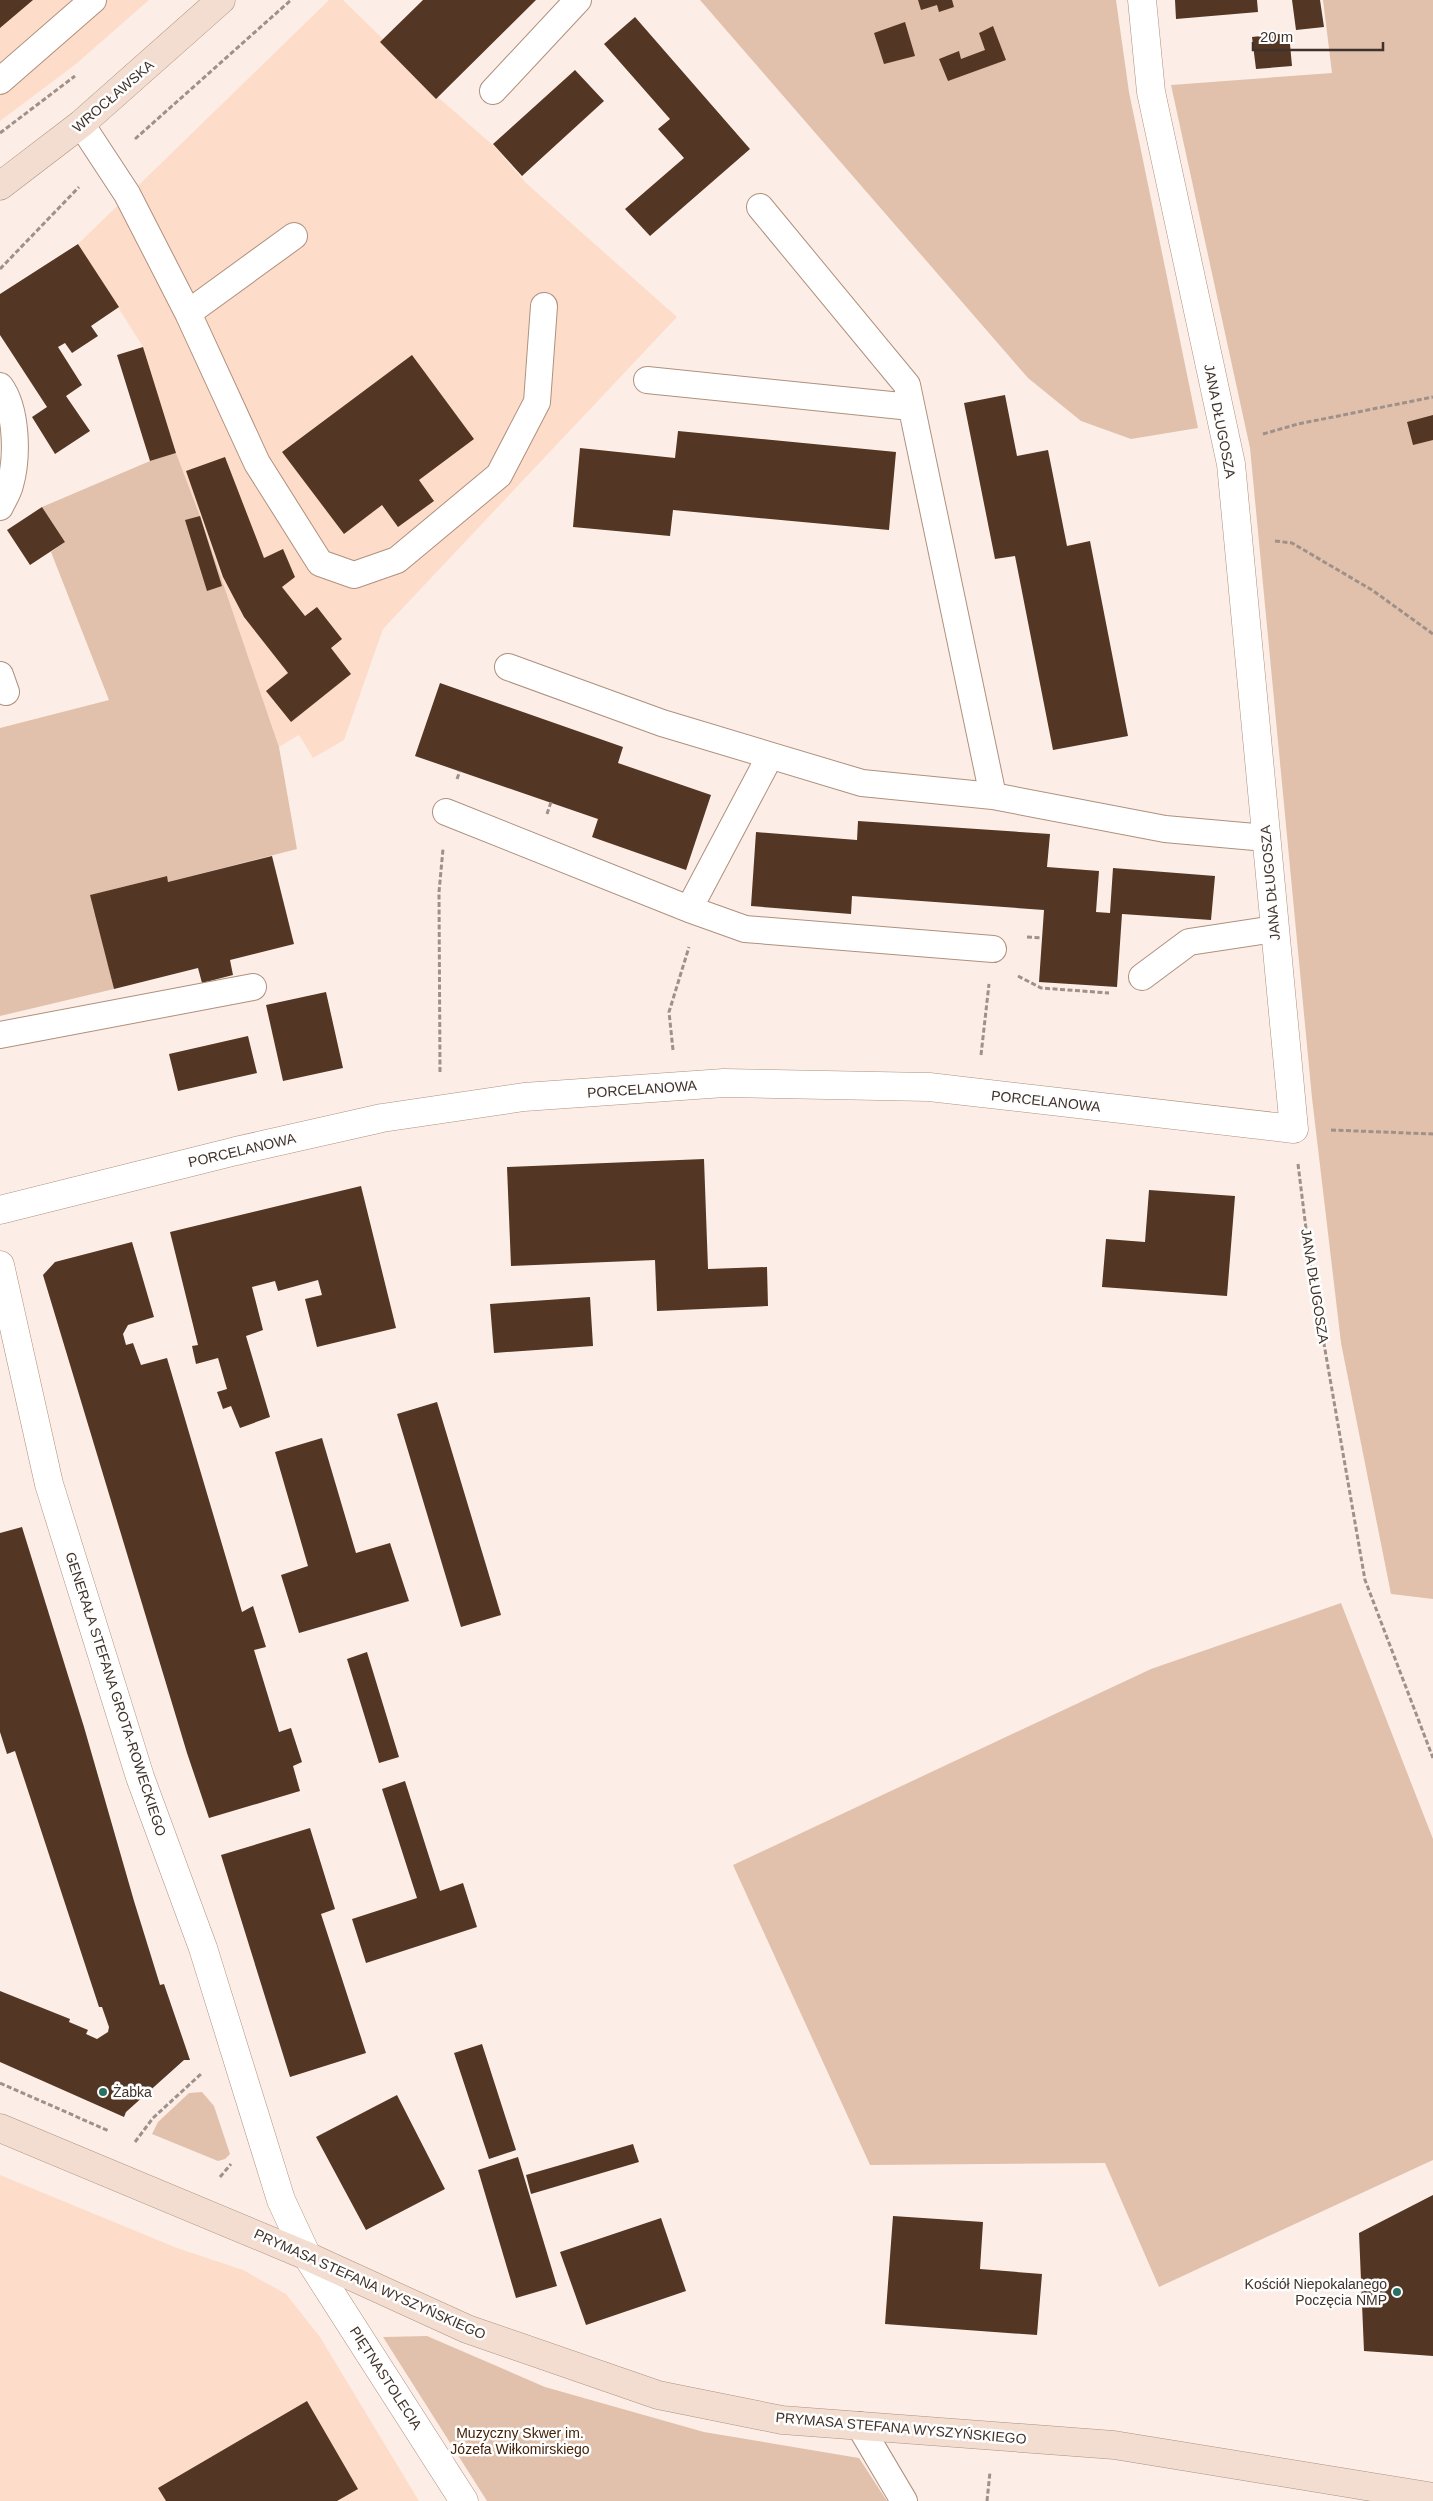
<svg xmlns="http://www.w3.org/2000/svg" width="1433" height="2501" viewBox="0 0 1433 2501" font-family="Helvetica,sans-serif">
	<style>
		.built { fill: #fdddc9 }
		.green { fill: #e2c1ac }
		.building { fill: #533623 }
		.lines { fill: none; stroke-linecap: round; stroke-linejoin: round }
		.lane-casing { stroke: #af907d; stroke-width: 28 }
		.street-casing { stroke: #af907d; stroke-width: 29 }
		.secondary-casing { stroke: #af907d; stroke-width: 29 }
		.path { stroke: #9f9189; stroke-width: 3; stroke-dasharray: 5 2.5; stroke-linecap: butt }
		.lane { stroke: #fff; stroke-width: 26 }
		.street { stroke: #fff; stroke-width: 28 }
		.secondary { stroke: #f2ddd0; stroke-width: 28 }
		.poi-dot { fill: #286f64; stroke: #fefefe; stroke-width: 2 }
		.labels { text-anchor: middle; stroke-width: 5; stroke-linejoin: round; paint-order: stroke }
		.street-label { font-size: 14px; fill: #3f322a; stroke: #fefefe }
		.poi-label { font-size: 14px; fill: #3f322a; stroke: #fefefe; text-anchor: start }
		.park-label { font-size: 14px; fill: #452207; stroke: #fefefe }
	</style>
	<rect width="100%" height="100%" fill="#fceee6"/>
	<path class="built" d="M0,0H149L76,64L0,121Z
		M329,0H343L384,40L439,98L495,147L526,183L677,317L383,629L344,740L313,758L299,735L279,747L200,516L176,453L143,347L78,244Z
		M0,2175L177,2248L243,2270L286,2294L320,2337L419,2501H0Z"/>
	<path class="green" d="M700,0H1116L1129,92L1198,428L1131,439L1081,421L1028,378Z
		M1323,0H1433V1599L1391,1594L1341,1343L1312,1098L1250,448L1171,85L1332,73Z
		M176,453L200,516L279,747L297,849L168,882L166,876L91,895L114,989L0,1016V728L109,700L51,552L65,542L42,507L150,461Z
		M1341,1603L1433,1839V2160L1159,2287L1105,2163L870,2165L733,1865L1151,1669Z
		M202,2092L214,2106L230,2154L225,2159L218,2161L152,2134L158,2122L189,2093Z
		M427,2336L545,2387L704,2432L859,2458L887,2501H487L383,2337Z"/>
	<path class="building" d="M0,0H33L0,28Z
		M423,0H536L436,99L380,42Z
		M918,0H952L954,7L939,12L937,5L921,10Z
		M1175,0H1257L1258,12L1176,19Z
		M1292,0H1320L1324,27L1296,30Z
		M635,17L750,149L650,236L625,209L684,158L658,129L670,119L604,44Z
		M905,22L915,56L884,64L874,33Z
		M993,26L1006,60L948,81L939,59L959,51L961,59L985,50L979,33Z
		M1289,33L1292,66L1256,69L1252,37Z
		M575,70L604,101L522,176L493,144Z
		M78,244L119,307L91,326L98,336L72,353L65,343L58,347L82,385L66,396L90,431L55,454L32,417L47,407L0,335V294Z
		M143,347L176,453L150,461L117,355Z
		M412,355L474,439L419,480L434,501L398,527L382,505L344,534L282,452Z
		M1005,395L1017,456L1048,450L1067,546L1090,541L1128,736L1053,750L1015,556L995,559L964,403Z
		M1433,415V440L1413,445L1407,422Z
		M678,431L896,452L889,530L673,510L670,536L573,527L580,448L675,458Z
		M225,457L264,558L283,549L295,577L282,587L305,616L317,607L342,639L331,648L351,674L291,722L266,691L288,673L244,617L223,577L186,471Z
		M42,507L65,542L30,565L7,530Z
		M200,516L222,586L207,591L185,520Z
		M440,683L623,747L618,763L711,795L686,870L592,837L598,819L415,756Z
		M858,821L1050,834L1047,867L1099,871L1096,912L1110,913L1113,868L1215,876L1211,920L1122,914L1117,987L1039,982L1044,910L852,896L851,914L751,906L756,832L857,840Z
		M272,856L294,944L230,960L233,975L202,983L198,968L114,989L90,895L167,876L168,882Z
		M326,992L343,1068L283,1081L266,1005Z
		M248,1036L257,1073L178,1091L169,1054Z
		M704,1159L708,1269L767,1267L768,1306L657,1311L655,1260L511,1266L507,1167Z
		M361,1186L396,1328L317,1347L305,1299L322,1295L318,1280L278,1291L275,1281L252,1287L263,1330L246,1336L270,1417L240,1428L231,1406L223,1409L217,1392L227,1389L218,1358L196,1364L192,1346L198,1345L170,1232Z
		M1149,1190L1235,1196L1227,1296L1102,1287L1106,1239L1145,1242Z
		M132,1242L154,1317L128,1325L123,1334L126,1345L133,1343L141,1365L167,1358L242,1612L253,1606L266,1647L254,1650L279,1732L291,1728L302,1762L293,1766L300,1791L209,1818L187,1753L43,1275L55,1262Z
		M590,1297L593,1346L494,1353L490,1304Z
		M437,1402L501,1615L461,1627L397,1414Z
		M322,1438L356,1553L390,1543L409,1601L299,1633L281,1575L308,1566L275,1452Z
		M22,1527L84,1727L134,1901L160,1985L164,1984L190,2060H184L126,2112L124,2117L0,2062V1991L70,2019L69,2022L88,2030L86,2034L97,2039L108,2032L109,2027L102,2007H99L15,1751L7,1754L0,1732V1533Z
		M367,1652L399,1757L379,1763L347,1659Z
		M405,1781L440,1891L463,1883L477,1927L366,1963L352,1919L417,1898L382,1789Z
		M310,1828L335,1909L321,1914L366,2053L290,2077L221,1855Z
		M482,2044L516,2150L489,2159L454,2053Z
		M397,2095L445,2189L366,2230L316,2137Z
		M633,2144L639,2162L531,2194L526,2175Z
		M518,2157L557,2286L516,2298L478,2170Z
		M1433,2195V2356L1364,2351L1359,2233Z
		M893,2216L983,2222L980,2269L1042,2274L1037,2335L885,2324Z
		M661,2218L686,2291L586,2325L560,2252Z
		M307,2401L358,2489L337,2501H166L158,2488Z"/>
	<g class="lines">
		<g class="lane-casing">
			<path id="lane" d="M0,81L93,0
				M493,91L578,0
				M81,124L127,194L188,313L257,463L320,563L354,575L397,560L499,475L537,402L544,306
				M760,207L907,385L993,796
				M188,313L294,236
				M647,380L911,407
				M0,386C17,409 18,457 10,485C8,493 3,500 0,507
				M508,667L662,723L862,783L993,796L1165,829L1266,838
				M0,675L6,692
				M446,812L689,909L770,756
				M689,909L745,929L993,949
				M1142,977L1189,942L1275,929
				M0,1035L253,987
				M859,2425L904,2501"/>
		</g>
		<g class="street-casing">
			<path id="street" d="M0,1210L236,1151L382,1118L524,1097L724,1083L929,1087L1294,1129L1231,464L1151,92L1142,0
				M0,1265L49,1484L140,1777L203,1948L281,2200L307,2256L464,2501"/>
		</g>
		<g class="secondary-casing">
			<path id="secondary" d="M0,186L81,124L221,0
				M0,2128L307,2256L467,2329L658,2395L782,2420L1114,2445L1433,2497"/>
		</g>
		<path class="path" d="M0,133L75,76
			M135,139L291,0
			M0,269L79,187
			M1263,434L1298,424L1433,397
			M1275,541L1292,543L1372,590L1433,634
			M457,779L460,771
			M547,814L551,802
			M1027,937L1042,938
			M1018,976L1041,988L1109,993
			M673,1050L669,1012L689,947
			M981,1055L989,984
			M440,1072L439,892L443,849
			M1331,1130L1433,1134
			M1298,1164L1311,1269L1365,1580L1433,1758
			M0,2083L109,2131
			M135,2142L153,2118L202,2073
			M220,2177L231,2164
			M987,2501L990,2472"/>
		<use href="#lane" class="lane"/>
		<use href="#street" class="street"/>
		<use href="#secondary" class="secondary"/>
	</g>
	<g class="poi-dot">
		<circle cx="103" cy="2092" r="5"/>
		<circle cx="1397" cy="2292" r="5"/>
	</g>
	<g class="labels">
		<g class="street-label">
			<text transform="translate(113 96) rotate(-41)" y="5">WROCŁAWSKA</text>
			<text transform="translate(1220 421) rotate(79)" y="5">JANA DŁUGOSZA</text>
			<text transform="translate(1270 883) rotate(-95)" y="5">JANA DŁUGOSZA</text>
			<text transform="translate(642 1089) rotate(-4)" y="5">PORCELANOWA</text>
			<text transform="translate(1046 1101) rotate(6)" y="5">PORCELANOWA</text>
			<text transform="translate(242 1150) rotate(-13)" y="5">PORCELANOWA</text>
			<text transform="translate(1315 1286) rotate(81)" y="5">JANA DŁUGOSZA</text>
			<text transform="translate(116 1694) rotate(72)" y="5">GENERAŁA STEFANA GROTA-ROWECKIEGO</text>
			<text transform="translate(370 2284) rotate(24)" y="5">PRYMASA STEFANA WYSZYŃSKIEGO</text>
			<text transform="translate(386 2378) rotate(57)" y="5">PIĘTNASTOLECIA</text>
			<text transform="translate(901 2428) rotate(5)" y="5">PRYMASA STEFANA WYSZYŃSKIEGO</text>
		</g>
		<g class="poi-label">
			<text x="113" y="2097">Żabka</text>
			<text x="1387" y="2289" text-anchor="end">Kościół Niepokalanego<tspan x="1387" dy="16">Poczęcia NMP</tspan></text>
		</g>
		<g class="park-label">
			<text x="520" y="2438">Muzyczny Skwer im.<tspan x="520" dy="16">Józefa Wiłkomirskiego</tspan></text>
		</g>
	</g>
	<path d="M1253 42v8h130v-8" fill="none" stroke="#3f322a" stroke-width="2.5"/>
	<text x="1260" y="42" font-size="15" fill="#3f322a" stroke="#fefefe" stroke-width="4" paint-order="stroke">20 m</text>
</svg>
